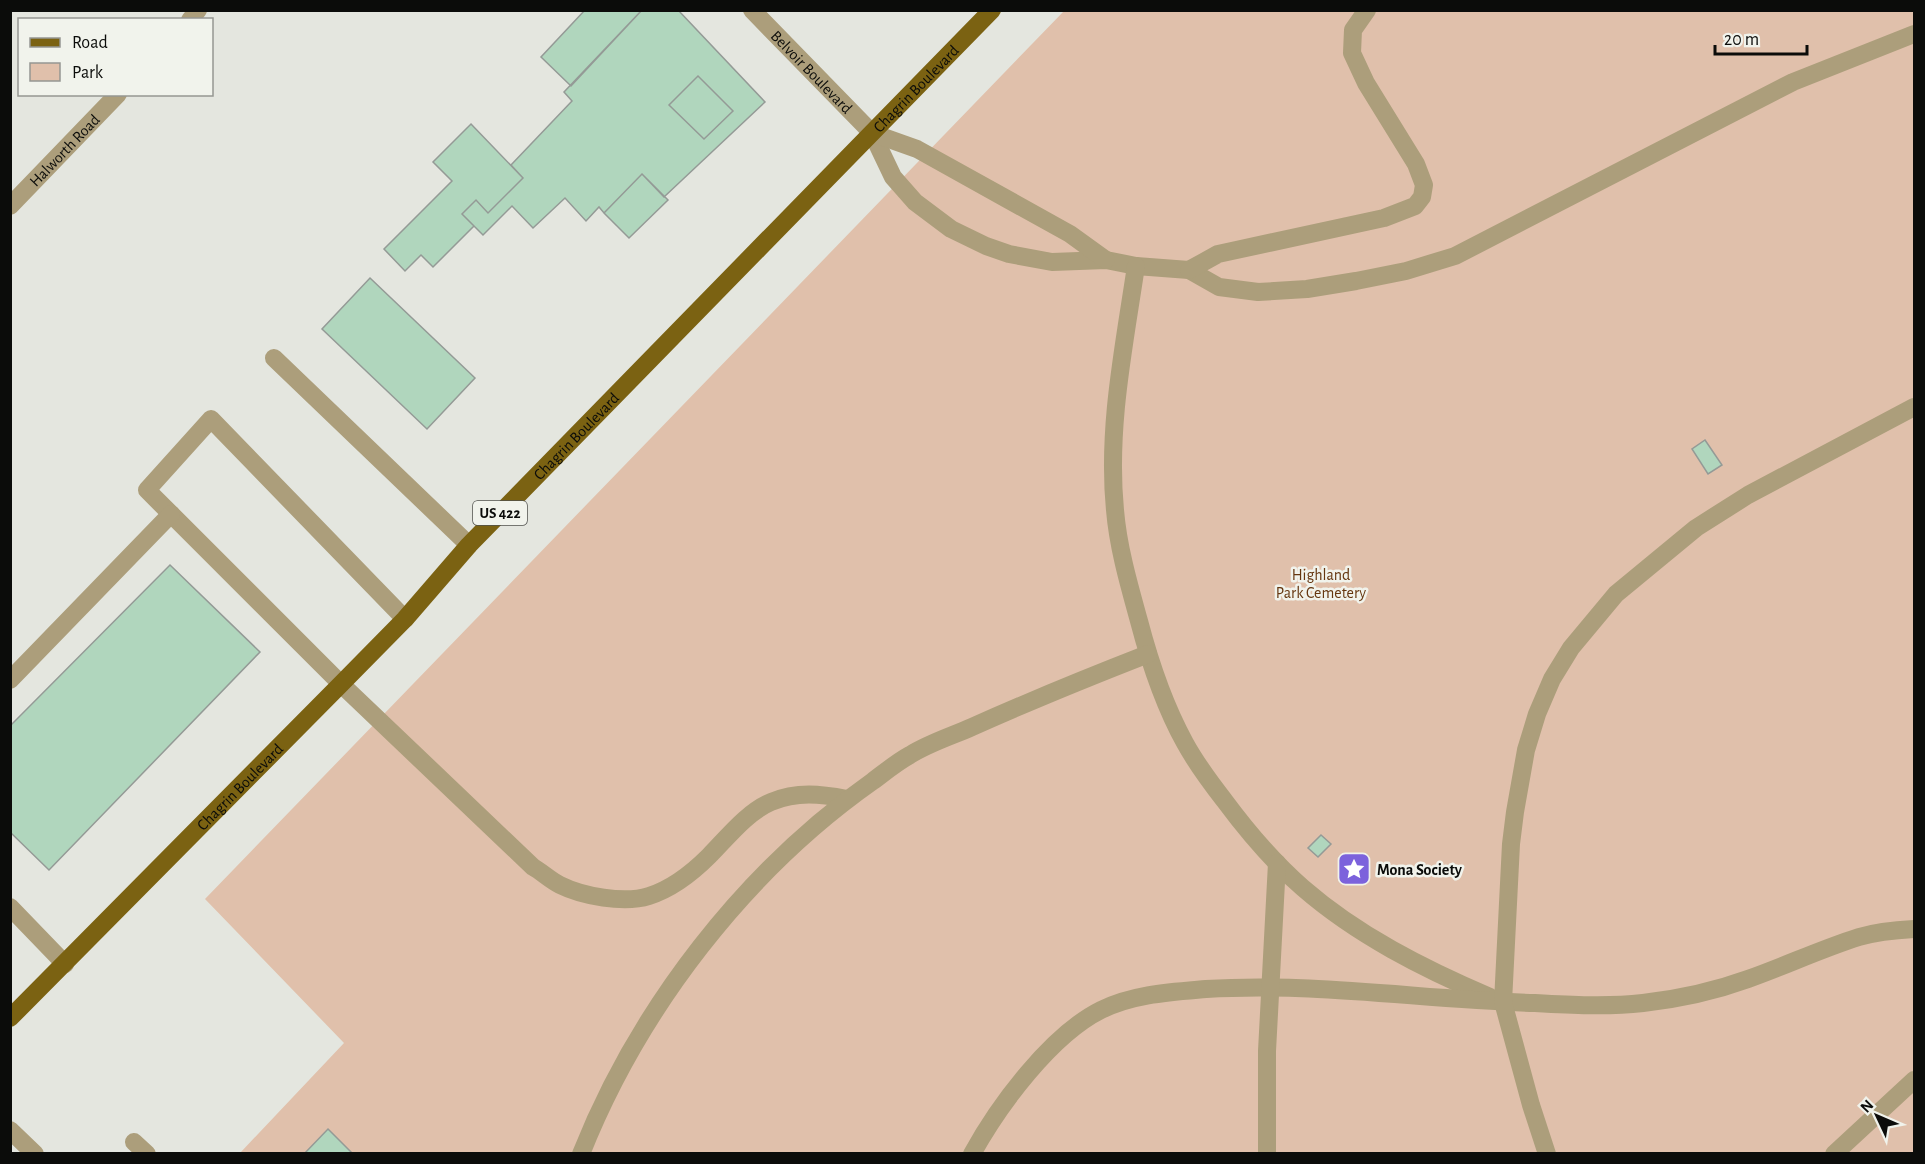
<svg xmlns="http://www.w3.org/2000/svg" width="1925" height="1164" viewBox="0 0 1925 1164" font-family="'Alegreya Sans',sans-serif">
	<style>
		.green { fill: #e0c0ab }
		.building { fill: #b0d6bd; stroke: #949a96; stroke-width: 1.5 }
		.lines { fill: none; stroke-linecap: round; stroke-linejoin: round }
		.minor { stroke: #ac9e7b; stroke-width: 18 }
		.major { stroke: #7b6212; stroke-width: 18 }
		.labels { text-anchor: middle; stroke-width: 5; stroke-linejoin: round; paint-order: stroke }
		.shield { fill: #f1f3ec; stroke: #50514e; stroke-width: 1.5 }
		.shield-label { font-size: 15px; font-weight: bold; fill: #0b0c0a }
		.street-label { font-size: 16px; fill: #0b0c0a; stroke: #f1f3ec }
		.park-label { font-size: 16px; fill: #65360f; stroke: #f1f3ec }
		.poi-label { font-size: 16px; font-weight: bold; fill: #0b0c0a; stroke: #f1f3ec; text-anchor: start }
	</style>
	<rect width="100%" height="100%" fill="#e4e6df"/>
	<path class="green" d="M1064,11H1914V1153H240L344,1043L205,899Z"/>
	<path class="building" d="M585,10H642L571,86L541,57Z
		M642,10H678L765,102L664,197L642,174L604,213L599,207L586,221L565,198L533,228L512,206L483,235L462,214L476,200L488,213L523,178L511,165L572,101L564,92Z
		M698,76L733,111L704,139L669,105Z
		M471,124L523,178L488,213L476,200L462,214L474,226L433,267L421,255L405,271L384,249L452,181L433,162Z
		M642,174L668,200L629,238L604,213Z
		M370,278L475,378L427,429L322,329Z
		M1705,440L1722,465L1708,474L1692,449Z
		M170,565L260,652L49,870L10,832V726Z
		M1321,835L1331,844L1318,857L1308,848Z
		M328,1129L353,1154H304Z"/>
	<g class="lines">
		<g class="minor">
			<path id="s1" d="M752,10L872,133L893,177L915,202L951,229L986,246L1009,254L1052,262L1106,260L1136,266L1189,270L1219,287L1258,292L1307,289L1356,281L1406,271L1455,256L1793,82L1914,34"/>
			<path d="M190,20L198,10"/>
			<path d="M872,133L917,149L1070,234L1106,260"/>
			<path id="s2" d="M10,206L118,94"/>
			<path d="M1136,266C1124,347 1107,428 1115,510C1118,547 1129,585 1139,621C1150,663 1164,705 1185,743C1196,763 1210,782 1224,800C1247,831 1273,862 1303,888C1357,935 1424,969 1490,997"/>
			<path d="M1189,270L1218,254L1384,218L1415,206L1422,197L1424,185L1416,164L1366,83L1352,53L1353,30L1367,10"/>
			<path d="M274,358L469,545"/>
			<path d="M405,619L211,419L147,490L341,684L533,867C542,872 550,880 560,885C582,896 624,904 649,896C671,889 693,872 709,856C727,838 747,812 771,802C797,791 821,794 847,799"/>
			<path d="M10,680L171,514"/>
			<path d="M10,907L65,964"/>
			<path d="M10,1130L35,1154"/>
			<path d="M134,1142L147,1154"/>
			<path d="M581,1154C639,1008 745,871 873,781C885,772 897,762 910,755C929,743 952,736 972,727C1030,701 1089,677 1148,654"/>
			<path d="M972,1154C999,1105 1051,1035 1101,1010C1133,994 1171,992 1206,989C1316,982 1425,1000 1535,1003C1570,1005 1608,1007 1643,1003C1678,999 1715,991 1748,979C1785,966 1821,949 1859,937C1876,932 1896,930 1914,929"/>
			<path d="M1267,1154V1051L1277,863"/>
			<path d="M1547,1154L1531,1105L1503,1002L1511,844L1515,812L1526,750L1537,714L1552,679L1571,648L1616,594L1696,528L1748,495L1914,407"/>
			<path d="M1834,1154L1914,1080"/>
		</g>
		<path class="major" id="s3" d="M10,1018L341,684L405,619L469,545L992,10"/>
	</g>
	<defs>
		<g id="sight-square" transform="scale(1.725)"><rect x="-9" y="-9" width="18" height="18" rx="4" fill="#7c62dc" stroke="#f1f3ec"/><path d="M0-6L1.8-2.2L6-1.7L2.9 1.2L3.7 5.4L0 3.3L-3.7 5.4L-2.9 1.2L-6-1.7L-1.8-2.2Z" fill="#fff"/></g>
	</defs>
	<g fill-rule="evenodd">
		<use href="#sight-square" x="1354" y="869"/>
	</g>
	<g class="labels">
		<rect class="shield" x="473" y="501" width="54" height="24" rx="4.5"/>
		<g class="shield-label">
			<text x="500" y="518">US 422</text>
		</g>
		<g class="street-label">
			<text dy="6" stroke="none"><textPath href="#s1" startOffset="86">Belvoir Boulevard</textPath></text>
			<text dy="6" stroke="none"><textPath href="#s3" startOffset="1298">Chagrin Boulevard</textPath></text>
			<text dy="6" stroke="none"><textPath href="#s2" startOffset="78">Halworth Road</textPath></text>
			<text dy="6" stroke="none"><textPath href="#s3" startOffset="812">Chagrin Boulevard</textPath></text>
			<text dy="6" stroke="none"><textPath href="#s3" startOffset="326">Chagrin Boulevard</textPath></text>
		</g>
		<g class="park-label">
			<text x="1321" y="580">Highland<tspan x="1321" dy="18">Park Cemetery</tspan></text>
		</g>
		<g class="poi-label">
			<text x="1377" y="875">Mona Society</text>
		</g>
	</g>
	<rect width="1925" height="1164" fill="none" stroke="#0b0c0a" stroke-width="24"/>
	<rect x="18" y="18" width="195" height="78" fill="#f1f3ec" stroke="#959792" stroke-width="1.5"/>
	<rect x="30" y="38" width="30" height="9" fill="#7b6212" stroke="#959792" stroke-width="1.5"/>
	<text x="72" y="48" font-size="18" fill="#0b0c0a">Road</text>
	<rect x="30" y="63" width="30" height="18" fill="#e0c0ab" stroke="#959792" stroke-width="1.5"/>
	<text x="72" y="78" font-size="18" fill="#0b0c0a">Park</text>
	<g transform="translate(1877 1116) rotate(314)" stroke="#f1f3ec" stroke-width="4.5" paint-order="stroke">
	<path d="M0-4.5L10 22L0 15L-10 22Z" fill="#0b0c0a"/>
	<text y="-9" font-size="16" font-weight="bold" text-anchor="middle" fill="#0b0c0a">N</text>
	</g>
	<path d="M1715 45v9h92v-9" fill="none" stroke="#0b0c0a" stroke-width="3"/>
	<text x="1724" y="45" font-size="18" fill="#0b0c0a" stroke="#f1f3ec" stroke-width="4.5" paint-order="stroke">20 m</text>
</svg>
